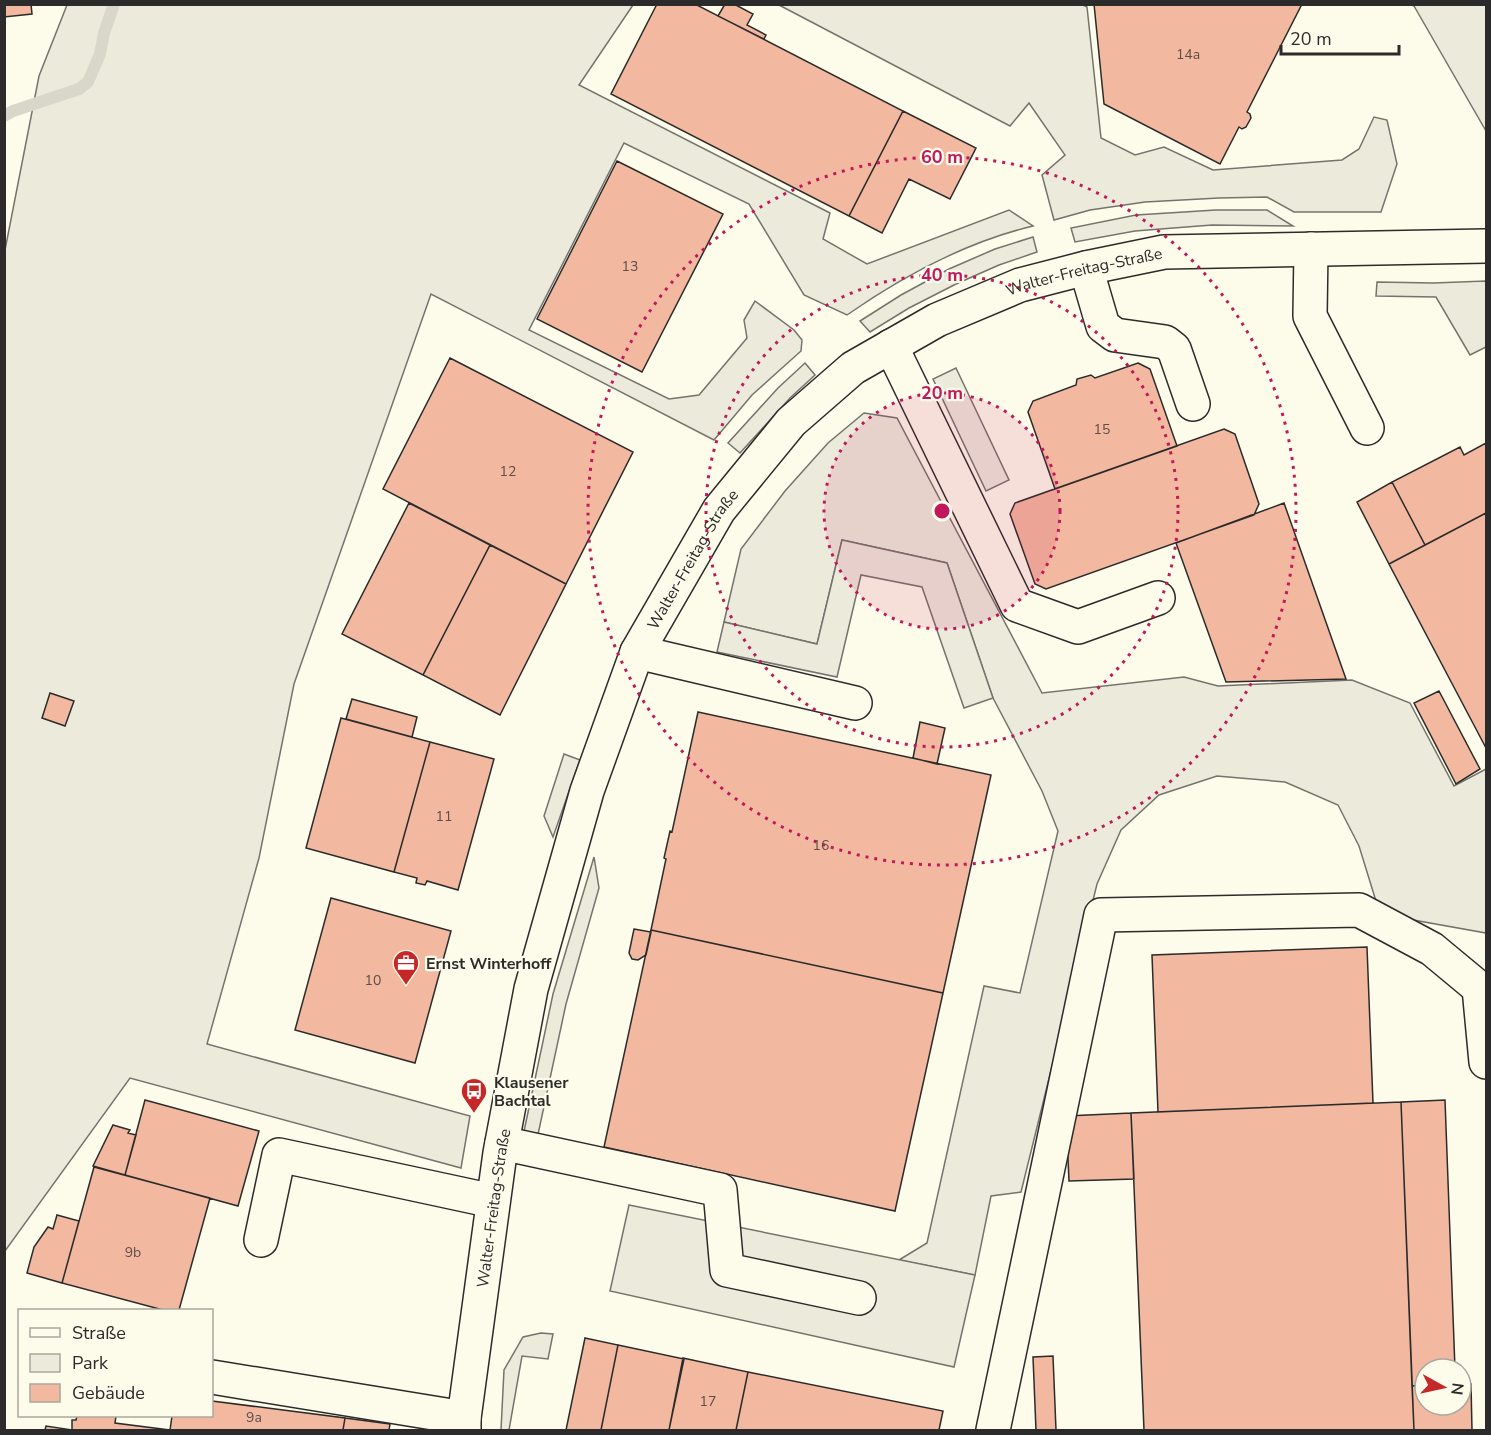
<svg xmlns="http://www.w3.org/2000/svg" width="1491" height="1435" viewBox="0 0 1491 1435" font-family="'Nunito Sans',sans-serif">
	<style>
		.green { fill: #ecebdb; stroke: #74746e; stroke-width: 1.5 }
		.parking { fill: #eceadb; stroke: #74746e; stroke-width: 1.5 }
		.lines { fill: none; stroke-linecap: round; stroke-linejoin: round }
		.stream { stroke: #d8d7c9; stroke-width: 12 }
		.building { fill: #f2b8a0; stroke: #2b2b2b; stroke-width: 1.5 }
		.minor-casing { stroke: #2b2b2b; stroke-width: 36 }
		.minor { stroke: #fdfbea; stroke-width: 33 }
		.ring { fill: none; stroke: #c2185b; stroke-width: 3; stroke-dasharray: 3 6 }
		.labels { text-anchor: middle; stroke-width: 4.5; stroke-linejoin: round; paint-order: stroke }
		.number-label { font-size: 14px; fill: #5d4e48 }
		.street-label { font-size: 16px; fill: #2b2b2b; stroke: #fdfbea }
		.poi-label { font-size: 16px; font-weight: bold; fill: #2b2b2b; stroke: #fdfbea; text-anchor: start }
		.centre { fill: #c2185b; stroke: #fdfbea; stroke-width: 3 }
		.ring-label { font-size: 18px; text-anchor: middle; font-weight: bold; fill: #c2185b; stroke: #fdfbea; stroke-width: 4.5; stroke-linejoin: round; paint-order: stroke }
	</style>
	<rect width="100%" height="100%" fill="#fdfbea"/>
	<path class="green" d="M67,5H633L579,85L830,213L823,239L867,264L1009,210L1033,226C966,242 903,276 847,315L804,295L749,204L624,143L529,330L669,399L699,395L747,338L744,320L755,301L794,330L802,340L801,351L752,395L714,440L431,294L294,684L259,858L207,1044L470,1116L461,1168L130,1078L5,1251V250L39,76Z
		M779,5H1083L1087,7L1101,138L1135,155L1164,147L1213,170L1342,160L1359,149L1374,117L1387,120L1397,164L1381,212H1294L1267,197L1219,198L1145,202L1090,210L1054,220L1042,175L1065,155L1029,103L1010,126Z
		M1412,5H1486V131L1414,6Z
		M1486,281V347L1470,355L1436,297L1376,296L1377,282L1433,283Z
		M864,413L897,418L1042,693L1184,677L1218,686L1352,680L1410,703L1454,786L1486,769V933L1380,914L1359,846L1338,805L1285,782L1217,776L1159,795L1121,830L1097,884L1021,1192L991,1196L975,1275L899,1260L927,1243L984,986L1020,993L1058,831L1042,791L993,698L947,563L842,540L817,644L724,622L741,549L785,491L828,443Z
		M541,1333L553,1334L548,1359L522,1356L509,1430H501L504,1370L523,1337Z"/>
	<path class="parking" d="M1216,210H1267L1293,226L1212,225L1135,231L1075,242L1071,228L1136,215Z
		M1033,237L1037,252L999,265L956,284L909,308L870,332L860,321L901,295L949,269L995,249Z
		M805,363L815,375L790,398L740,453L728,443L778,388Z
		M956,368L1009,480L986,491L933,379Z
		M842,540L947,563L993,698L964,708L922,587L861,575L837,677L717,652L724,622L817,644Z
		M564,754L580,760L553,837L544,816Z
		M594,857L599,888L566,1004L537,1139L523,1136L553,994Z
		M629,1205L975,1275L954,1367L610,1291Z"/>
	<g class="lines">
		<path class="stream" d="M4,116L13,111L79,89L88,82L100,54L104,33L114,4"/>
	</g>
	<path class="building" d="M4,4H31L32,14L4,17Z
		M657,4H695L903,111L849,216L611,94Z
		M725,4H734L753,14L747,25L766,35L764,39L718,16Z
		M1094,4H1302L1247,112L1250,114L1251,118L1246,127L1242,129L1239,127L1220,164L1104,104Z
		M903,111L976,148L950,199L909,179L882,233L849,216Z
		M617,161L723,214L642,372L537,319Z
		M450,358L633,452L566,584L383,489Z
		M1138,363L1150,369L1177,446L1055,489L1028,412L1033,401L1076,385L1077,379L1091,375L1095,378Z
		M1224,429L1235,434L1259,504L1254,515L1046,589L1035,584L1010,514L1015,503Z
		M1486,443V513L1425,545L1392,482L1460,447L1464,455Z
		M1392,482L1425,545L1389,564L1357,502Z
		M409,503L490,545L423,675L342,634Z
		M1284,503L1346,679L1226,682L1176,543Z
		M1486,513V748L1389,564Z
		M490,545L566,584L500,715L423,675Z
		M1439,691L1480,769L1456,784L1414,703Z
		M50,693L74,701L65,726L42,718Z
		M352,699L417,717L412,737L346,719Z
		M698,712L991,775L943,993L651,930L666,859L664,858L670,831L672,832Z
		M341,718L430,742L394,872L306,848Z
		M920,722L945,728L937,764L913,758Z
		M430,742L494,759L458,890L427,881L425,885L416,883L417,878L394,872Z
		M331,898L451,931L415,1063L295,1030Z
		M634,929L651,932L646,955L638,960L632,959L629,953Z
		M651,930L943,993L895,1211L604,1147Z
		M1367,947L1373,1103L1158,1112L1152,955Z
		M145,1100L259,1131L238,1206L125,1175Z
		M1445,1100L1455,1369H1425V1385L1412,1386L1401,1102Z
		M1401,1102L1414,1430H1144L1131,1113Z
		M1131,1113L1134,1179L1069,1181L1066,1116Z
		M113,1125L130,1130L128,1133L136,1135L125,1175L93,1166Z
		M94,1167L210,1198L179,1310H163L62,1283Z
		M57,1215L79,1221L62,1283L27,1273L34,1247L48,1227L53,1229Z
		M585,1338L618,1345L601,1430H566Z
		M618,1345L684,1359L669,1430H601Z
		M1053,1356L1056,1430H1036L1033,1357Z
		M683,1358L748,1372L736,1430H669Z
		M748,1372L943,1411L939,1430H736Z
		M1461,1384H1471L1472,1430H1414L1412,1386L1425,1385V1405H1461Z
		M212,1401L345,1418L343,1430H170L172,1416H212Z
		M77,1416H116L115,1423L170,1430H45L46,1426L72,1430V1420H76Z
		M345,1418L390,1424L389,1430H343Z"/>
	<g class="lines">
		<g class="minor-casing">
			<g id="minor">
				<path d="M1311,249L1310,316L1367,428"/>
				<path d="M1086,268L1103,326L1115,335L1165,342L1174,349L1193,404"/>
				<path d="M891,346L1017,605L1078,627L1158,598"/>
				<path d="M637,652L855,703"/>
				<path d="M502,1143L720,1190L727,1270L859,1298"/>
				<path d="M261,1240L279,1155L493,1201"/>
				<path d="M212,1377L464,1418"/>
				<path id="s1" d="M464,1430V1418L500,1153L531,989L587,791L637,652L719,510L791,422L853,368L937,320L1020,285L1086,268L1164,252L1486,246"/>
				<path d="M993,1430L1101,915L1359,910L1432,949L1479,988L1486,1062"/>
			</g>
		</g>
		<use href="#minor" class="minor"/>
	</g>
	<circle cx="942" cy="511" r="118" fill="#c2185b" fill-opacity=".12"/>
	<g class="ring">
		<circle cx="942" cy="511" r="118"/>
		<circle cx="942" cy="511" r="236"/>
		<circle cx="942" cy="511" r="354"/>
	</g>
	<defs>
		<g id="office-pin" transform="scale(1.35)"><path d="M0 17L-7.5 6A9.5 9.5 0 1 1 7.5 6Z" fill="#c62828" stroke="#fdfbea"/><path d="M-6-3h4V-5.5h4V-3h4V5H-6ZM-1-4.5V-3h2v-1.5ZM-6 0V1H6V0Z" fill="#fff"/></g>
		<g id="bus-pin" transform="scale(1.35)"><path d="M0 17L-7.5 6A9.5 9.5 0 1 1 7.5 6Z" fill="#c62828" stroke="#fdfbea"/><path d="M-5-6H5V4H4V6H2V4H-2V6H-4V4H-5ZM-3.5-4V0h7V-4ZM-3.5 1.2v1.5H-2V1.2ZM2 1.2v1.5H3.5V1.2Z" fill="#fff"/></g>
	</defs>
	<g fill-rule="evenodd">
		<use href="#office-pin" x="406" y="963"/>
		<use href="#bus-pin" x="474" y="1091"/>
	</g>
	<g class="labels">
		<g class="number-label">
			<text x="1188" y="59">14a</text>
			<text x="630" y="271">13</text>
			<text x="1102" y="434">15</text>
			<text x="508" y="476">12</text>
			<text x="444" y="821">11</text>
			<text x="821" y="850">16</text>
			<text x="373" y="985">10</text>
			<text x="133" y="1257">9b</text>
			<text x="708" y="1406">17</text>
			<text x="254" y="1422">9a</text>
		</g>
		<g class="street-label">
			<text dy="6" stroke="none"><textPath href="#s1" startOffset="1412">Walter-Freitag-Straße</textPath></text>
			<text dy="6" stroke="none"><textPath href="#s1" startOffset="908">Walter-Freitag-Straße</textPath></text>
			<text dy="6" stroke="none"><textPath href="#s1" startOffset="224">Walter-Freitag-Straße</textPath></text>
		</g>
		<g class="poi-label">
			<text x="426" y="969">Ernst Winterhoff</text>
			<text x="494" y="1088">Klausener<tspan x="494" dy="18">Bachtal</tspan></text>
		</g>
	</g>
	<circle cx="942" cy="511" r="9" class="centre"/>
	<g class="ring-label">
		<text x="942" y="163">60 m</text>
		<text x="942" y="281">40 m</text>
		<text x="942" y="399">20 m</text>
	</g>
	<rect width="1491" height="1435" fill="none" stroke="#2b2b2b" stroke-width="12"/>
	<rect x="18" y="1309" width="195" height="108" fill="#fdfbea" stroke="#a9a89e" stroke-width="1.5"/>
	<rect x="30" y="1328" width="30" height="9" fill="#fdfbea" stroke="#a9a89e" stroke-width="1.5"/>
	<text x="72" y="1339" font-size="18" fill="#2b2b2b">Straße</text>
	<rect x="30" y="1354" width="30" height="18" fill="#ecebdb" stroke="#a9a89e" stroke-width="1.5"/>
	<text x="72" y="1369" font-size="18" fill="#2b2b2b">Park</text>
	<rect x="30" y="1384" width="30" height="18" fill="#f2b8a0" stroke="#a9a89e" stroke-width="1.5"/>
	<text x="72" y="1399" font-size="18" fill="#2b2b2b">Gebäude</text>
	<g transform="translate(1443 1387) rotate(98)"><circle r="28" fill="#fdfbea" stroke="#a9a89e" stroke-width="1.5"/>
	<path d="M0-4.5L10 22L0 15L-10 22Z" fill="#c62828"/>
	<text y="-9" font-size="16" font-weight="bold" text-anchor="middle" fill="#2b2b2b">N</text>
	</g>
	<path d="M1281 45v9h118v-9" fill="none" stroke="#2b2b2b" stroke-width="3"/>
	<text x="1290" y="45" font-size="18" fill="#2b2b2b" stroke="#fdfbea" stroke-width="4.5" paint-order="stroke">20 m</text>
</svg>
